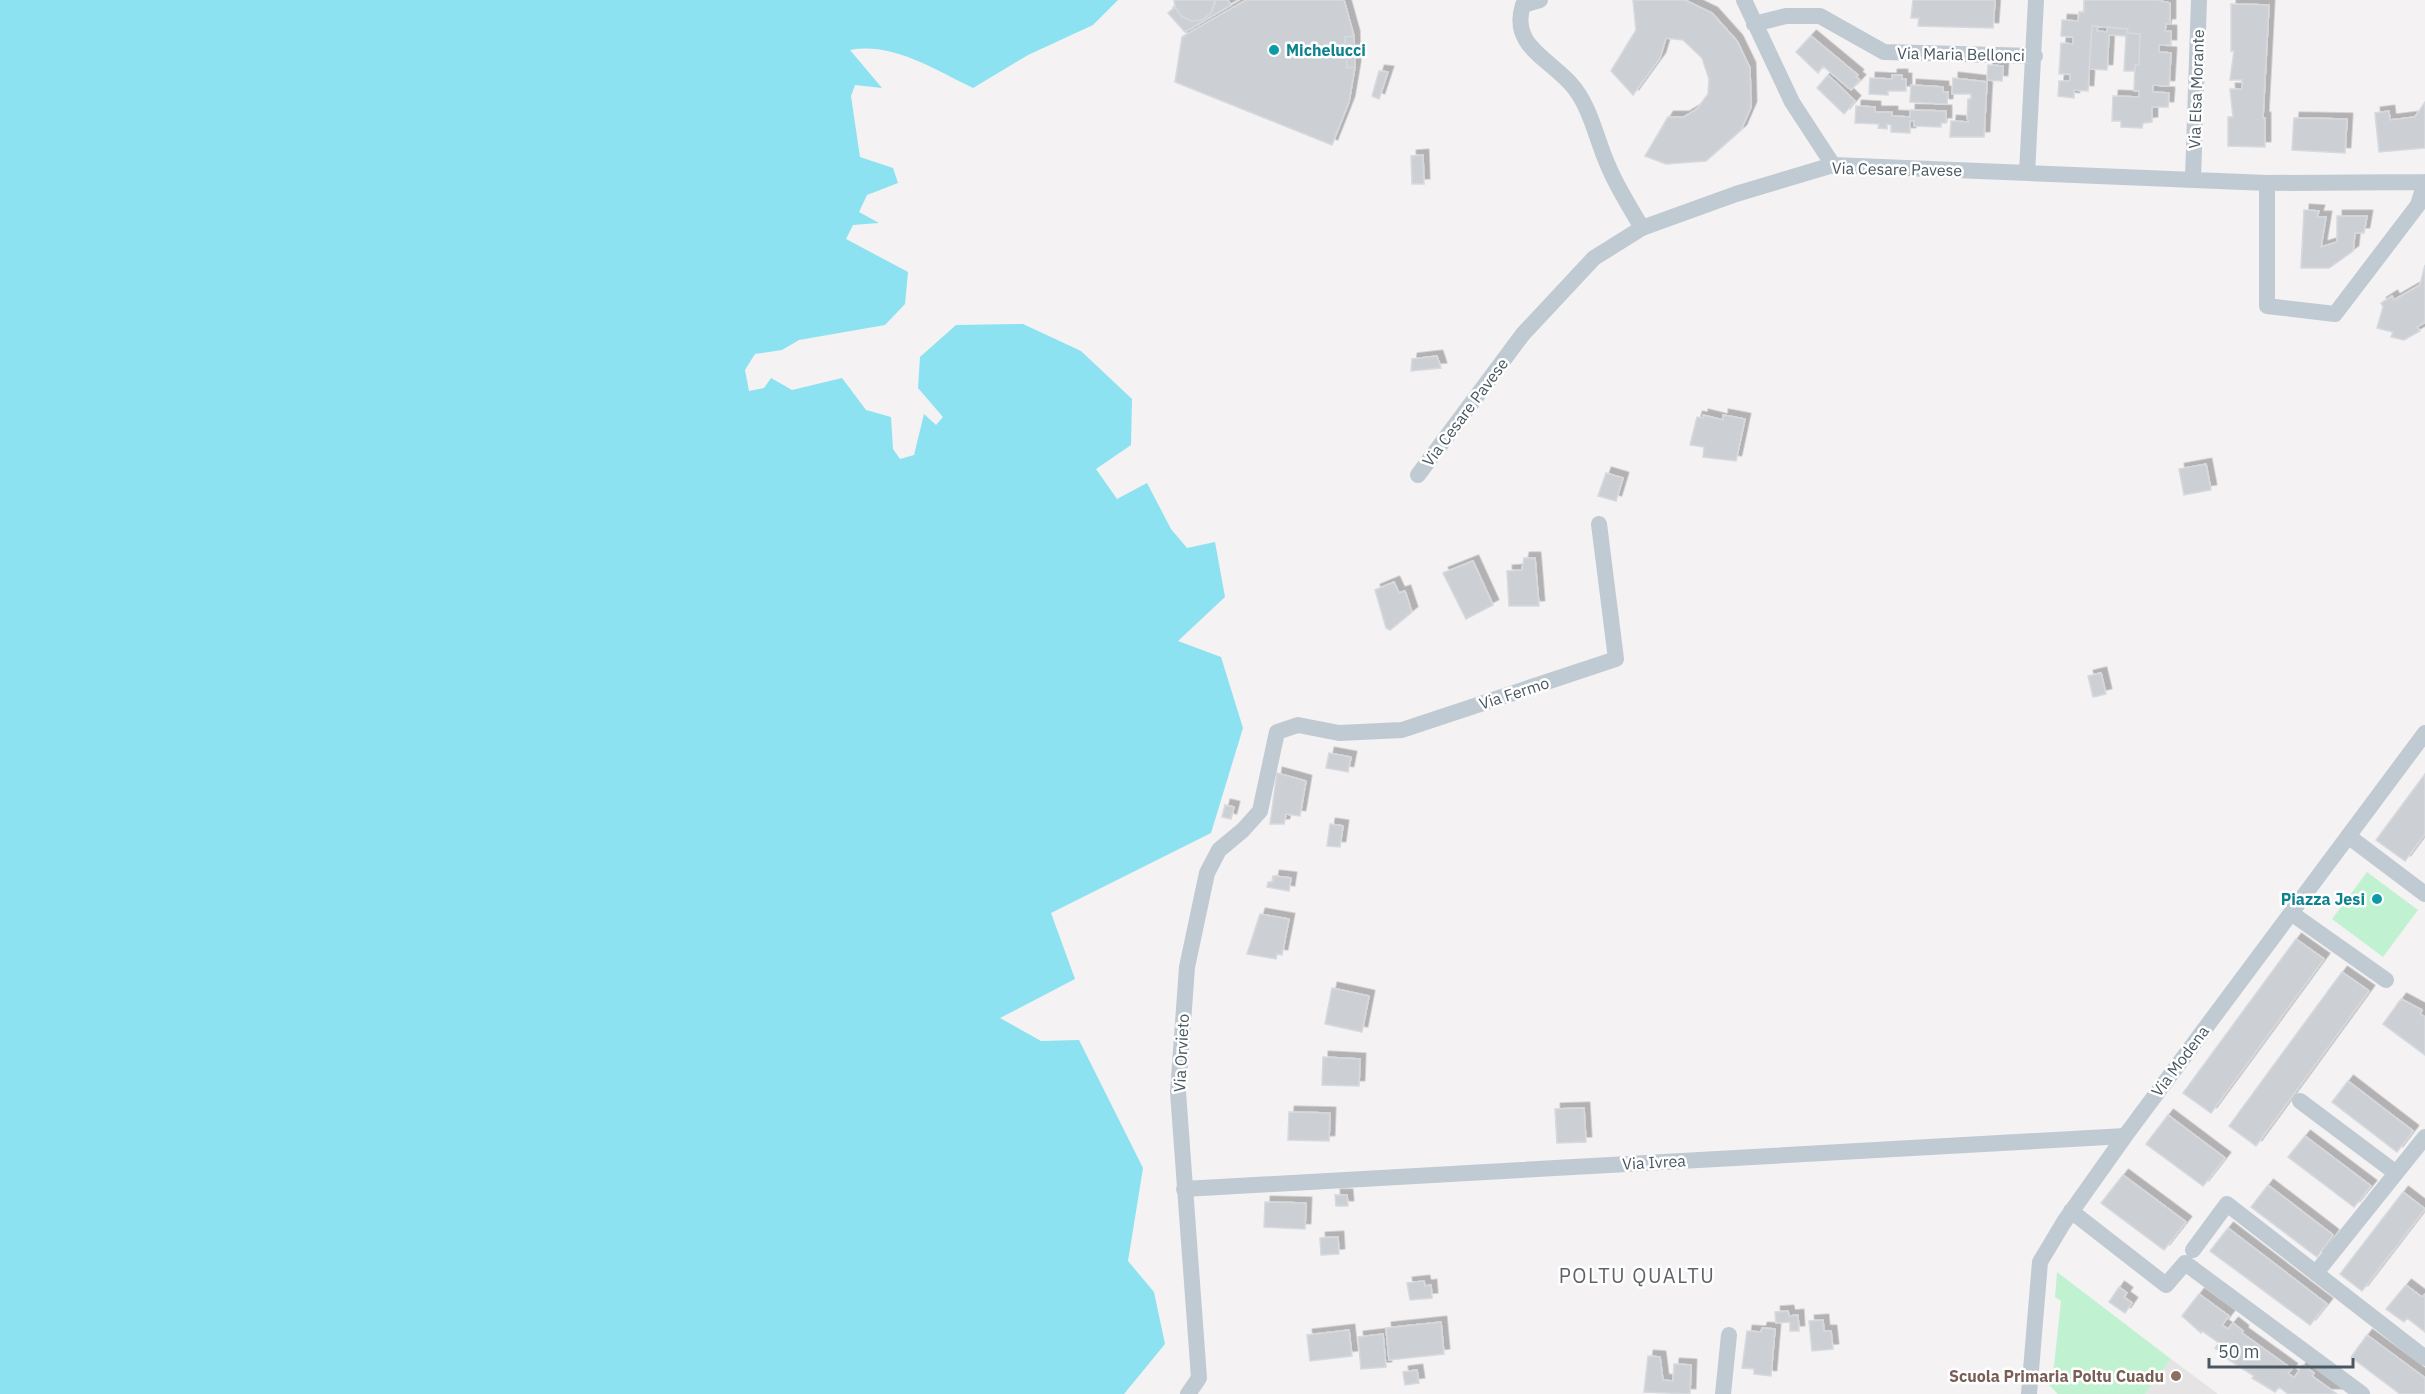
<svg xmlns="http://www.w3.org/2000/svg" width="2425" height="1394" viewBox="0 0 2425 1394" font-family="'IBM Plex Sans',sans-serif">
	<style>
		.education { fill: #e5e3e4 }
		.green { fill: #c0f2d1 }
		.water { fill: #8ce2f1 }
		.building { fill: #ccd0d5; stroke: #d6d9de; stroke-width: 1.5; filter: url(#shadow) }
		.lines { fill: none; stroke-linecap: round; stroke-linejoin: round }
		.street { stroke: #c0cad2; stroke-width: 16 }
		.culture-dot { fill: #0f9aa8; stroke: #fff; stroke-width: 2 }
		.education-dot { fill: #8d6e63; stroke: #fff; stroke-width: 2 }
		.labels { text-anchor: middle; stroke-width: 5; stroke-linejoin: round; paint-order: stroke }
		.culture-label { font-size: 16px; font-weight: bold; fill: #0d838f; stroke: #fff; text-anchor: start }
		.street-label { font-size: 16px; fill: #495761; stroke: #fff }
		.education-label { font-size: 16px; font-weight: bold; fill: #785e54; stroke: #fff; text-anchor: end }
		.quarter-label { font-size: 20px; letter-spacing: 1.5px; fill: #5e6368; stroke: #fff }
	</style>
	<defs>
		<filter id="shadow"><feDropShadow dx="5.5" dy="-5.5" stdDeviation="0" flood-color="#0004"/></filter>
	</defs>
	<rect width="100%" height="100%" fill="#f4f2f2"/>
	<path class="education" d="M2171,1359L2218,1394H2145Z"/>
	<path class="green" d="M2367,872L2418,910L2383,957L2332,919Z
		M2057,1272L2171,1359L2145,1394H2058L2049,1385L2047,1375H2053L2061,1301L2055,1297Z"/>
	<path class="water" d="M0,0H1118L1093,25L1028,55L973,88C935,70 893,42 850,50L882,88L855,85L851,96L860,157L893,168L898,183L867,195L859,212L879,223L853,225L846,239L908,272L905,304L885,325L799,340L782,350L755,354L745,370L749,391L764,388L771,378L792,390L842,378L866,410L891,417L893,449L900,459L914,455L924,414L936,425L943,417L918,388L920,357L956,325L1023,324L1081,351L1132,399L1131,445L1096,469L1117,499L1147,483L1171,529L1187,548L1215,542L1225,597L1178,641L1221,657L1243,728L1211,833L1051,913L1075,979L1000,1018L1041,1041L1079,1040L1143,1168L1128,1261L1154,1292L1165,1344L1124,1394H0Z"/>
	<path class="building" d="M1174,0H1215V3L1211,13L1202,20L1191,21L1181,16L1175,7Z
		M1215,0H1228L1231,5L1185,32L1168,13L1175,7L1181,16L1191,21L1202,20L1211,13Z
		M1246,0H1344L1354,36L1345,37L1347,68L1355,67L1349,102L1332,145L1175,82L1182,37Z
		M1633,0H1685L1712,13L1737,41L1750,68L1751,107L1741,130L1706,161L1666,164L1645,156L1668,117H1684L1697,109L1708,94L1709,79L1702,58L1683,40L1666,38L1660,58L1633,95L1611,71L1636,30Z
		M1913,0H1995L1993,28L1918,26L1919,18H1911Z
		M2084,0H2157L2170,3V24H2166L2165,31H2171V45H2159V52L2171,53L2169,86L2153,85V92L2169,93L2168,107H2152V122L2143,123L2142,128L2121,127V121H2112L2113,96L2139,97V91H2134L2135,65H2139L2140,34L2127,33L2128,29L2092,26L2088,91L2074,90V98L2058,96L2059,81H2070V74H2059L2061,43L2073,44V37L2061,36L2062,20L2078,21L2079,12H2084Z
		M2231,4L2269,5L2263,118H2265V147L2228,146V117H2233L2230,89H2242V80H2230L2234,51H2231Z
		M2092,26H2098L2097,31L2107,32L2108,27L2128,29L2127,33L2140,34L2139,65H2135V71H2124L2126,36L2109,35L2107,70L2089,69Z
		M1354,36L1355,67L1347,68L1345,37Z
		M1811,36L1858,75L1856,77L1860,80L1851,90L1823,66L1818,73L1796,52Z
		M1988,65L2003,66L2002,81L1987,80Z
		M1379,71L1388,72L1379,99L1372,96Z
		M1828,75L1855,101L1844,114L1817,88Z
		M1892,75H1902V79H1906V91H1888V95L1869,94L1870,78L1892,79Z
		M1953,78L1987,82L1984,137H1950L1951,121L1969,122L1967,118L1968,99H1971V94H1952Z
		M1911,85L1943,87V92H1948L1947,104L1910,102Z
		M2425,102V148L2379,152L2375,113L2389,111L2390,120L2415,117Z
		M1856,106L1875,107V112H1892V116L1910,117V110L1946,111V123H1941V127L1914,126V121H1910V133L1891,132V125L1887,124V129L1878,128L1879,124L1855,123Z
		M2294,118L2347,119L2345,153L2292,150Z
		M1423,155L1424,184H1412L1411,156Z
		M2304,210L2319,211L2317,217H2326L2321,247L2337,242V216H2367L2364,233H2355L2353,251L2329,268H2301Z
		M2425,265V322L2417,327L2420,331L2404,340L2391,337L2393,332L2377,328L2383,307L2381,303L2392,296L2394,300L2420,285Z
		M1437,356L1441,368L1411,371L1412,359Z
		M1703,415L1723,420V415L1745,419L1736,461L1703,457L1704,447L1690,445L1697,417L1703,418Z
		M2206,464L2211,490L2184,495L2179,469Z
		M1606,473L1623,478L1616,501L1598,496Z
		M1524,558H1535L1539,606H1509L1507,571L1522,570Z
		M1473,561L1493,605L1466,619L1443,573Z
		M1394,582L1399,593L1405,591L1412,612L1390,630L1386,628L1375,590Z
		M2101,673L2106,694L2093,697L2088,676Z
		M1329,753L1351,757L1348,772L1326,768Z
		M1277,773L1306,781L1300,816L1286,814L1284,824H1270Z
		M2425,774V834L2405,861L2376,840Z
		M1225,805L1234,807L1231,819L1222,817Z
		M1330,824L1343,826L1340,847L1327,846Z
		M1274,876L1291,878L1289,891L1267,887L1268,882H1273Z
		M1260,914L1289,919L1282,955L1277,954L1276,959L1247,954Z
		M2296,939L2324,959L2211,1113L2183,1093Z
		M2342,972L2369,991L2256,1146L2229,1126Z
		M1332,988L1369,996L1362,1032L1325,1024Z
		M2401,999L2422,1010L2420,1014L2425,1017V1055L2383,1024Z
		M1323,1057L1360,1059L1359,1086L1322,1085Z
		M2348,1081L2413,1131L2397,1152L2332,1102Z
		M1584,1108L1586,1142L1557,1143L1555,1109Z
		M1289,1112L1330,1113L1329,1141L1288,1140Z
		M2168,1115L2225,1158L2203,1186L2146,1144Z
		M2305,1136L2371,1186L2354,1207L2288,1157Z
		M2123,1175L2186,1222L2164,1250L2101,1203Z
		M2268,1185L2333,1235L2317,1257L2251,1207Z
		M2403,1192L2425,1209L2362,1291L2340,1274Z
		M1335,1195H1347L1348,1206H1336Z
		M1265,1202L1306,1203L1305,1229L1264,1227Z
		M2228,1228L2327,1304L2310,1325L2210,1251Z
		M1338,1237L1339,1254L1321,1255L1320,1238Z
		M1424,1281L1425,1286L1431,1285L1432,1298L1410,1300L1407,1283Z
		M2406,1285L2422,1297L2425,1294V1332L2407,1318L2404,1322L2386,1309Z
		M2119,1287L2127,1293L2124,1297L2132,1303L2125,1313L2109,1302Z
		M2199,1294L2229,1316L2222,1325L2228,1329L2233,1323L2243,1331L2242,1333L2292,1369L2288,1373L2294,1378L2303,1365L2314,1373L2312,1376L2337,1394H2288L2279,1387L2275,1392L2252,1378L2254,1376L2223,1356L2224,1355L2215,1348L2219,1343L2202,1331L2201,1333L2182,1316Z
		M1788,1311L1789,1316L1798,1315L1799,1331H1790V1322L1776,1323L1775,1312Z
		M1823,1320L1824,1331H1831L1833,1349L1812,1351L1809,1321Z
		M1441,1322L1444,1354L1389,1360L1386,1328Z
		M1762,1328L1775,1329L1771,1376L1754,1374V1369L1742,1368L1747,1331L1761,1332Z
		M1349,1330L1352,1356L1310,1361L1307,1335Z
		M1383,1334L1386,1367L1361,1369L1358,1337Z
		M2367,1335L2425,1378V1394H2400L2351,1357Z
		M1648,1356L1660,1357L1663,1380L1673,1381L1674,1364L1691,1365L1690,1394L1644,1392Z
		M1417,1370L1419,1383L1405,1385L1403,1372Z"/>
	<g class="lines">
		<path class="street" d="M1540,0L1523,5C1510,45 1548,58 1571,84C1590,105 1596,138 1607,163C1616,186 1630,207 1642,228
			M1744,0L1792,102L1833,165
			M1754,24L1786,16H1820L1884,52L2035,56
			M2027,173L2036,0
			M2193,178L2199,0
			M2267,183V306L2335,314L2418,205L2425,182
			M1418,475L1523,334L1594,258L1642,228L1736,194L1833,165L2267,183L2425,182
			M2348,836L2425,894
			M2291,913L2386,980
			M2300,1101L2396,1173
			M1184,1189L2125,1136
			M2071,1211L2166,1285L2185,1263L2362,1394
			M2193,1250L2227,1204L2425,1358
			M2316,1273L2425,1137
			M1188,1394L1199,1378L1178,1092L1187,967L1207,873L1219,850L1243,830L1260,811L1277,732L1298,725L1339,733L1402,730L1616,659L1599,524
			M1723,1394L1729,1335
			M2029,1394L2040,1262L2064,1222L2125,1136L2425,733"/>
	</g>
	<g class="culture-dot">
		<circle cx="1274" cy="50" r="6"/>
		<circle cx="2377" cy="899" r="6"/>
	</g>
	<circle class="education-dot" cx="2176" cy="1376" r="6"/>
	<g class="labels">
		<g class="culture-label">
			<text x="1286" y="56">Michelucci</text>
			<text x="2365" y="905" text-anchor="end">Piazza Jesi</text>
		</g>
		<g class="street-label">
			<text transform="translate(1961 54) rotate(1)" y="6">Via Maria Bellonci</text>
			<text transform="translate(2196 89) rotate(-88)" y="6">Via Elsa Morante</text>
			<text transform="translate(1897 169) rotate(1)" y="6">Via Cesare Pavese</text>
			<text transform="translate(1465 412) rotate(-53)" y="6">Via Cesare Pavese</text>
			<text transform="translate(1514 693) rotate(-18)" y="6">Via Fermo</text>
			<text transform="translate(1181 1053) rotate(-87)" y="6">Via Orvieto</text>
			<text transform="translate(2180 1061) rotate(-53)" y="6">Via Modena</text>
			<text transform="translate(1654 1162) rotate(-3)" y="6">Via Ivrea</text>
		</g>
		<g class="education-label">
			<text x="2164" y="1382">Scuola Primaria Poltu Cuadu</text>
		</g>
		<g class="quarter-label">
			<text x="1637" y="1283">POLTU QUALTU</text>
		</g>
	</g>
	<path d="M2209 1358v9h144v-9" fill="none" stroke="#495761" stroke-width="3"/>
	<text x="2218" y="1358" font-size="18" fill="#495761" stroke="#ffffff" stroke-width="4.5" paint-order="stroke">50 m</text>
</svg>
